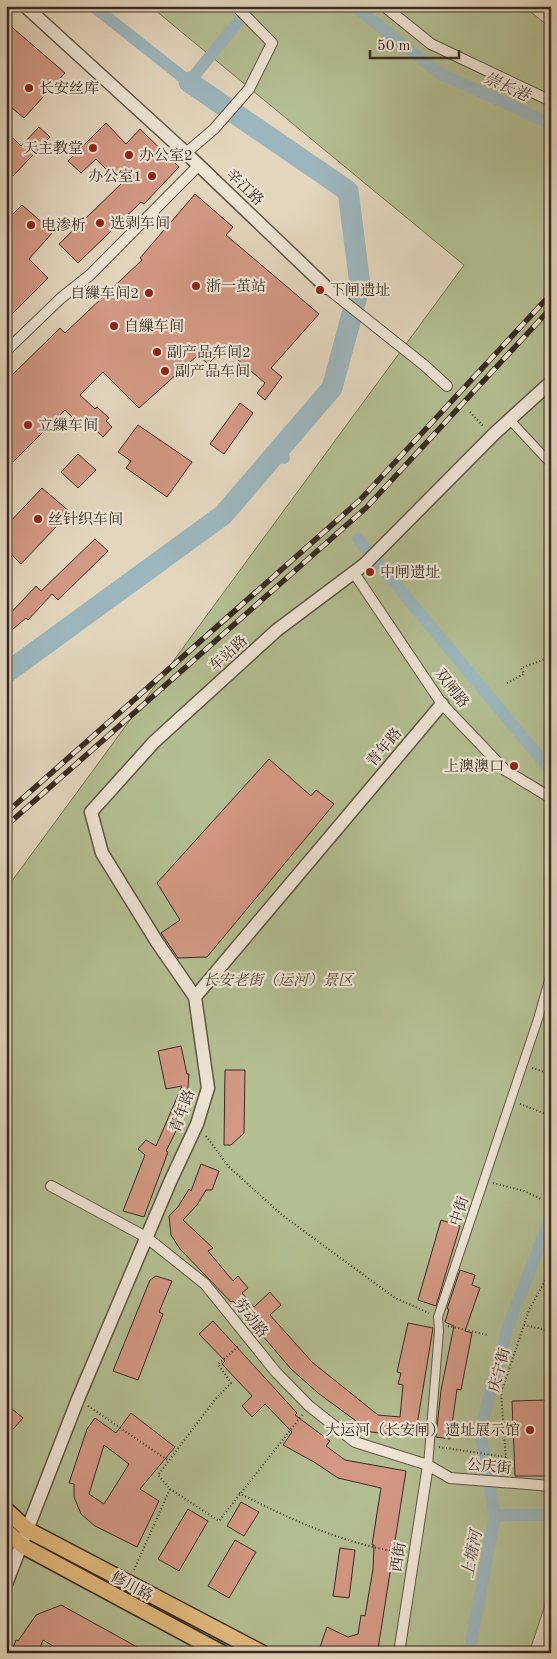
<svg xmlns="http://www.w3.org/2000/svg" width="557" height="1659" viewBox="0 0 557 1659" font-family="'Old Standard TT','Noto Serif SC',serif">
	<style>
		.green { fill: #b3be92; stroke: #76745a }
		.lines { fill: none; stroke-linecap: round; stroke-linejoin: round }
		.canal { stroke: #9cb6bd; stroke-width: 12 }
		.river { stroke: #9cb6bd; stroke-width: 21 }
		.building { fill: #d39884; stroke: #382b21; fill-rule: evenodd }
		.pedestrian-casing { stroke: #635648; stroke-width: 10 }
		.minor-casing { stroke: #635648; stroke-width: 12 }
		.tertiary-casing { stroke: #635648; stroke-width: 15 }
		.primary-casing { stroke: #382b21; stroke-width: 18 }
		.path { stroke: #382b21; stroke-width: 2; stroke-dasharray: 1 2.5; stroke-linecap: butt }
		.pedestrian { stroke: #ede4d4; stroke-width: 8 }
		.minor { stroke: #ede4d4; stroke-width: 10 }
		.tertiary { stroke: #ede4d4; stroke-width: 12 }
		.primary { stroke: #e2bb7e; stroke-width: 15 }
		.rail-casing { stroke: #382b21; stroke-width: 5.5 }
		.rail { stroke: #ede4d4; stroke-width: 4; stroke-dasharray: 11; stroke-linecap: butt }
		.poi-dot { fill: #8f2418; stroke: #ede4d4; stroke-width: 2 }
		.labels { text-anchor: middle; stroke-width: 4.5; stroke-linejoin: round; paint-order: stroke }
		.poi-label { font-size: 15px; fill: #382b21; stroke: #ede4d4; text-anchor: start }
		.street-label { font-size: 15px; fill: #382b21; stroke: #ede4d4 }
		.park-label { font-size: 15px; font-style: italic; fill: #514838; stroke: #ede4d4 }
		.water-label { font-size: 16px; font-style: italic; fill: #514e48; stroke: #ede4d4 }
	</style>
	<rect width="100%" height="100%" fill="#e3d6bd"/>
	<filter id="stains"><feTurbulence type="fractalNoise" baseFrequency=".004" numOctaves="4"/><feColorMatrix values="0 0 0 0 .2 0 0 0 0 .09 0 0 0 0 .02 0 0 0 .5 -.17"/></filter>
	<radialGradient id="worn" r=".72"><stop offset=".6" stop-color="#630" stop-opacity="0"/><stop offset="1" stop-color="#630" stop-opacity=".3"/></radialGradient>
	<path class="green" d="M150,6H523L551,28V1587L529,1653H6V889L464,265Z"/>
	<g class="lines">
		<path class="canal" d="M93,6L189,82L251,6
			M354,6L439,73L551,124
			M277,451L284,458
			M358,539L551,771
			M495,1515L480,1431L508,1327L551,1216
			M469,1653L495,1515H551"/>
		<path class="river" d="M6,673L223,515L332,388L360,285L348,191L189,82"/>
	</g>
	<path class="building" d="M6,22L65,73L24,118L6,103Z
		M106,123L126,144L140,129L179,167L144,204L141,202L78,263L59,244L121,184L96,159L81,173L68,161Z
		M39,127L50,137L13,176L6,170V131L21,146Z
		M195,194L233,227L226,235L319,314L271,368L282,377L265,400L257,393L265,383L224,348L208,364L198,355L139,408L103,372L80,395L95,409L97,407L109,418L106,421L112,427L103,437L90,425L85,430L65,410L6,469V381L60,328L65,333L142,260L140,258Z
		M22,205L53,232L29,259L48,278L6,320V221Z
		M240,403L253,413L224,454L210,444Z
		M138,425L192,462L167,497L126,468L131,461L118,452Z
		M78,454L96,470L78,488L61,472Z
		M42,488L70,512L21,564L6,549V526Z
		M95,539L108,551L58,600L52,594L28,620L26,618L6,635V618L36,586L41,591Z
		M269,759L311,796L316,790L334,804L207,957L178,958L161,933L180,920L157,883Z
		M181,1046L187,1074H189L186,1111L166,1151L168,1152L144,1217L123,1211L145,1155L138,1149L146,1140L156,1146L182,1086L166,1089L158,1051Z
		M225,1070H245L244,1133L231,1145H224Z
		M201,1164L219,1171L212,1190H206L197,1205L183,1220L213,1248L208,1251L233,1281L238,1276L248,1288L242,1293L254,1307L270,1292L281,1305L270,1315L312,1362L378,1415L400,1417L403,1385L398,1384L401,1373L397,1372L408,1323L433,1328L416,1431L396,1430V1435L371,1432L318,1393L291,1369L233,1301L231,1302L180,1249L171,1235L169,1216L178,1207L189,1189L191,1191Z
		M441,1220L460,1226L436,1306L418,1300Z
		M460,1270L475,1275L472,1285L480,1288L465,1331L472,1333L461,1390L457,1389L450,1439L436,1437L441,1390L454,1326L445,1322L449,1309H447Z
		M156,1276L172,1281L159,1312L163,1314L138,1380L113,1371L150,1280Z
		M213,1321L297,1413L295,1415L330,1441L326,1446L345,1460L406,1471L378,1649L366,1653H330L320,1647L327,1627L348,1637L358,1634L361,1615L365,1616L373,1569L374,1545H372L381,1488L338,1478L314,1462L283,1445L292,1432L265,1404L252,1417L242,1406L252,1396L222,1364L225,1361L199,1334Z
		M548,1400L551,1476H515L512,1401Z
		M6,1404L23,1418L6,1437Z
		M131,1413L175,1447L140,1489L159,1501L137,1547L95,1526L81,1514L74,1497V1484L69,1483L87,1429L95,1418L116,1433ZM104,1445L129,1464L104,1504L89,1494Z
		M241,1502L259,1512L244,1536L227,1526Z
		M188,1509L208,1521L179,1571L158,1559Z
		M235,1540L256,1552L229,1598L208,1586Z
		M340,1548L355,1550L349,1598L333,1596Z
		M61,1605L148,1653H65L43,1640L38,1653H11L16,1640L18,1641L36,1615Z"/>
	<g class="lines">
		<g class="pedestrian-casing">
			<path id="pedestrian" d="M510,420L551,464
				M428,1465L439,1331L438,1317L538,1019L551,973"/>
		</g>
		<g class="minor-casing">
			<path id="minor" d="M384,6L431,44L551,101
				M186,153L214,129L249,89L272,43L236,6
				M327,288L424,365L447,386
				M6,351L61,298L90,275L199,165
				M354,573L442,704L505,770L551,798
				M51,1186L146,1237L205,1284L275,1371L309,1406L355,1442L428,1465L450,1478L551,1486
				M399,1653L428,1465"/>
		</g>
		<g class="tertiary-casing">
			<path id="tertiary" d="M25,6L186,153L327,288
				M195,997L442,704
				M6,1584L78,1399L170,1182L197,1124L208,1088L195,997L157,942L102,853L91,812L154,742L277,630L365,564L495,433L551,382"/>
		</g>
		<g class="primary-casing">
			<path id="primary" d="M6,1510L28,1530L262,1653
				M6,1531L23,1546L222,1653"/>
		</g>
		<path class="path" d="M470,412L484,427
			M507,683L524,674L521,668L551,657
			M532,1068L551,1074
			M520,1104L551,1116
			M206,1136L229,1167L282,1215L395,1298L429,1313
			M493,1183L524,1191L541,1199
			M524,1325L551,1331
			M448,1326L488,1335
			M88,1406L169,1461
			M439,1447L506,1457
			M507,1472L501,1393L529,1310L551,1270
			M170,1489L219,1521L303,1414
			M239,1493C291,1520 345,1544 403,1553
			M134,1570L170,1489L158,1475L214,1401L231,1383L218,1364L240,1345"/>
		<use href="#pedestrian" class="pedestrian"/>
		<use href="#minor" class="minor"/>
		<use href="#tertiary" class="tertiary"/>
		<use href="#primary" class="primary"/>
		<g class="rail-casing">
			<path id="rail" d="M6,813L359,501L551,294
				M6,826L366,508L551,308"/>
		</g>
		<use href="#rail" class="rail"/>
	</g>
	<g class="poi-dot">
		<circle cx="29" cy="88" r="5"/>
		<circle cx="93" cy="148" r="5"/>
		<circle cx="129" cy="155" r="5"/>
		<circle cx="152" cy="176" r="5"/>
		<circle cx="100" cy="223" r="5"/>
		<circle cx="31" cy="225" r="5"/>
		<circle cx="196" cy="286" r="5"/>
		<circle cx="320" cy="290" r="5"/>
		<circle cx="149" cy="293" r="5"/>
		<circle cx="114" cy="326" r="5"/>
		<circle cx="157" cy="352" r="5"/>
		<circle cx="165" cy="371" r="5"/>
		<circle cx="28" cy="425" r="5"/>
		<circle cx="38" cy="519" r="5"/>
		<circle cx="370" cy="572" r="5"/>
		<circle cx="514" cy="766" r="5"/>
		<circle cx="530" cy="1430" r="5"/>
	</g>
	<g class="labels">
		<g class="poi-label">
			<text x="39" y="93">长安丝库</text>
			<text x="83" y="153" text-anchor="end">天主教堂</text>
			<text x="139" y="160">办公室2</text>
			<text x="142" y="181" text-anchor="end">办公室1</text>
			<text x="110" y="228">选剥车间</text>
			<text x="41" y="230">电渗析</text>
			<text x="206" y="291">浙一茧站</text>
			<text x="330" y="295">下闸遗址</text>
			<text x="139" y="298" text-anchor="end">自繅车间2</text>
			<text x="124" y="331">自繅车间</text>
			<text x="167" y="357">副产品车间2</text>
			<text x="175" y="376">副产品车间</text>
			<text x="38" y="430">立繅车间</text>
			<text x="48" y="524">丝针织车间</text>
			<text x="380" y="577">中闸遗址</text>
			<text x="504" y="771" text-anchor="end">上澳澳口</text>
			<text x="520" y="1435" text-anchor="end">大运河（长安闸）遗址展示馆</text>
		</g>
		<g class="street-label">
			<text transform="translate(245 187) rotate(44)" y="5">辛江路</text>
			<text transform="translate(228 653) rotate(-42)" y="5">车站路</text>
			<text transform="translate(452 688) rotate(52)" y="5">双闸路</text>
			<text transform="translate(384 747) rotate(-50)" y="5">青年路</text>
			<text transform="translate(182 1111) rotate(-70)" y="5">青年路</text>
			<text transform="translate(459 1211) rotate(-72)" y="5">中街</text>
			<text transform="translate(251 1318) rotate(51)" y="5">劳动路</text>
			<text transform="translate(499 1370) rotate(-75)" y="5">庆宁街</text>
			<text transform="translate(489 1466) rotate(5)" y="5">公庆街</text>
			<text transform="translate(398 1557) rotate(-81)" y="5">西街</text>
			<text transform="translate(132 1586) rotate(28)" y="5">修川路</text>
		</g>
		<g class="park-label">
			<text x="278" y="985">长安老街（运河）景区</text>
		</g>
		<g class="water-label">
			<text transform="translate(507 86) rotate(24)" y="6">崇长港</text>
			<text transform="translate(471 1554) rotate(-79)" y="6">上塘河</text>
		</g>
	</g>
	<rect width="557" height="1659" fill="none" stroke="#e3d6bd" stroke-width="25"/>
	<rect x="8" y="8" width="542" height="1644" fill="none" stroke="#382b21" stroke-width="2.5"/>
	<rect x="12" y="12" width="532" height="1634" fill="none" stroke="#382b21"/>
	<path d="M370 50v8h89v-8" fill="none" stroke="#382b21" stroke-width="2.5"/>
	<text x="377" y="50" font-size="15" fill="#382b21" stroke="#ede4d4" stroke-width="4" paint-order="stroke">50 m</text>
	<rect width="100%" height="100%" filter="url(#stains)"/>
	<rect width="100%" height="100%" fill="url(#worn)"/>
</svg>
